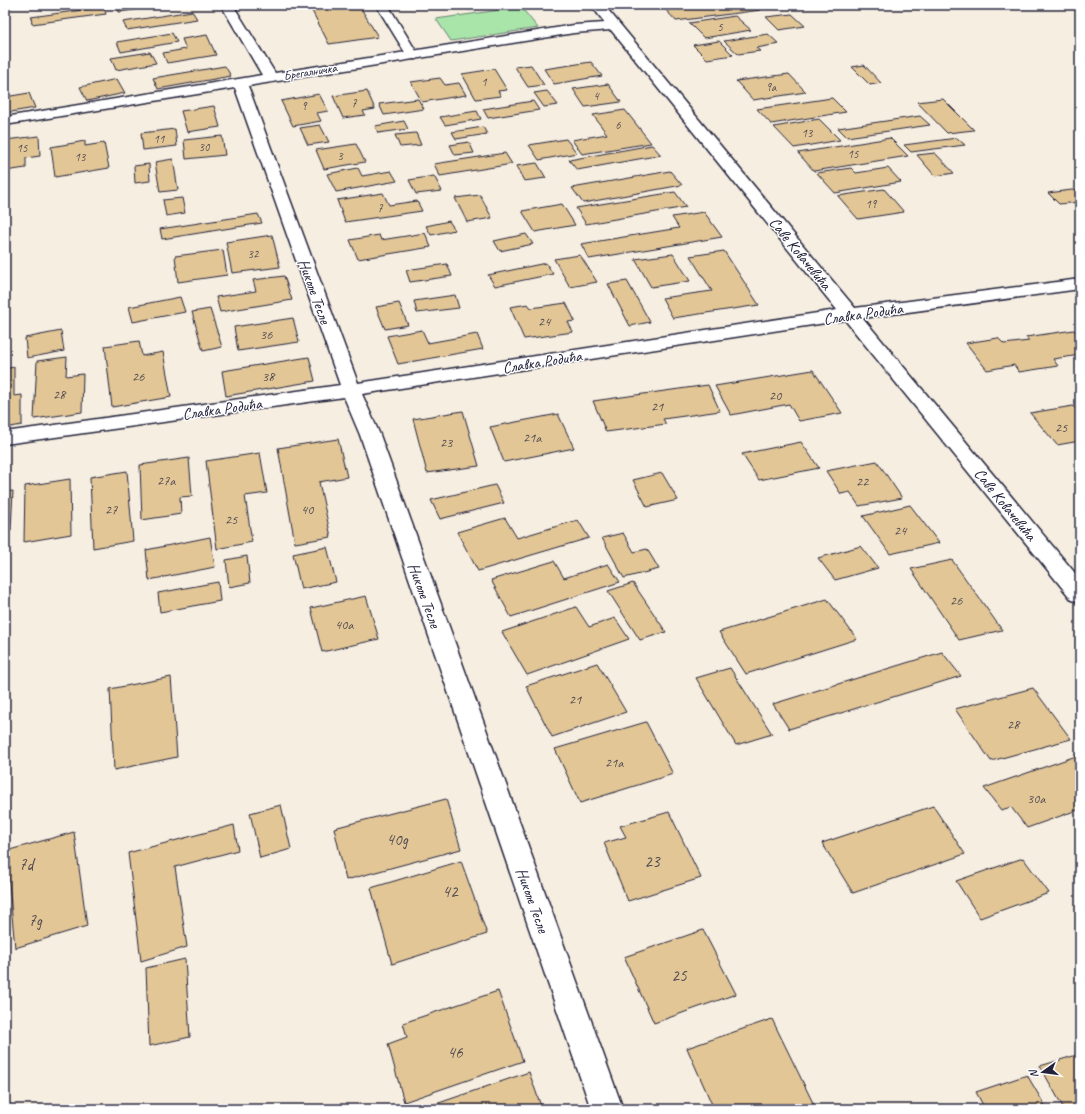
<svg xmlns="http://www.w3.org/2000/svg" width="1085" height="1114" viewBox="0 0 1085 1114" font-family="Caveat,sans-serif">
	<style>
		.green { fill: #a9e4a9; stroke: #668372 }
		.building { fill: #e2c696; stroke: #22223b }
		.lines { fill: none; stroke-linecap: round; stroke-linejoin: round }
		.lane-casing { stroke: #22223b; stroke-width: 3 }
		.street-casing { stroke: #22223b; stroke-width: 3 }
		.lane { fill: #fff; fill-rule: evenodd }
		.street { fill: #fff; fill-rule: evenodd }
		.labels { text-anchor: middle; stroke-width: 3; stroke-linejoin: round; paint-order: stroke }
		.far-number-label { font-size: 12px; fill: #524b52 }
		.far-street-label { font-size: 13px; fill: #22223b; stroke: #fff }
		.number-label { font-size: 14px; fill: #524b52 }
		.street-label { font-size: 16px; fill: #22223b; stroke: #fff }
		.near-number-label { font-size: 17px; fill: #524b52 }
	</style>
	<rect width="100%" height="100%" fill="#f6eee0"/>
	<filter id="ink" filterUnits="userSpaceOnUse"><feTurbulence type="fractalNoise" baseFrequency=".025" numOctaves="2"/><feDisplacementMap in="SourceGraphic" scale="8" xChannelSelector="R" yChannelSelector="G"/><feConvolveMatrix kernelMatrix="1 2 1 2 8 2 1 2 1" color-interpolation-filters="sRGB"/></filter>
	<g filter="url(#ink)">
		<path class="green" d="M521,7L538,28L451,41L436,19Z"/>
		<path class="building" d="M117,5H172L119,12Z
			M309,5H359L378,37L329,44Z
			M465,5H506L468,10Z
			M687,5H700L703,8L729,5H756L761,10L676,21L664,8Z
			M104,7L106,14L32,24L31,17Z
			M192,11L197,19L127,30L123,22Z
			M792,14L805,26L779,30L766,17Z
			M735,16L751,30L704,38L689,23Z
			M172,33L177,42L121,52L117,42Z
			M768,34L779,44L756,48L760,51L738,54L724,41Z
			M207,35L216,55L167,63L163,53L186,49L182,39Z
			M719,41L733,55L707,59L693,45Z
			M150,52L156,63L116,70L111,58Z
			M591,62L602,76L554,84L544,69Z
			M531,65L544,85L528,87L515,67Z
			M864,65L881,83L870,85L852,67Z
			M225,66L231,76L158,89L153,78Z
			M494,69L507,90L498,91L501,96L476,99L462,74Z
			M789,74L806,92L753,100L736,81Z
			M440,78L445,85L459,83L466,95L422,102L411,82Z
			M117,79L125,93L87,101L80,87Z
			M608,84L621,102L585,107L573,89Z
			M367,91L375,109L363,111L365,115L343,118L333,96Z
			M547,91L558,105L544,107L534,93Z
			M29,93L35,108L5,113V97Z
			M319,94L328,111L317,113L321,121L293,126L281,101Z
			M832,98L846,112L771,124L757,109Z
			M418,99L424,109L384,115L379,104Z
			M943,99L974,130L947,133L917,102Z
			M533,101L539,110L488,118L483,109Z
			M214,106L220,127L187,132L181,111Z
			M625,110L651,143L582,154L572,140L607,134L593,115Z
			M477,111L481,119L445,125L440,117Z
			M920,116L930,125L847,137L838,128Z
			M819,119L840,140L794,148L774,127Z
			M404,121L408,129L378,133L375,126Z
			M320,125L329,142L308,145L300,128Z
			M483,127L487,134L456,139L452,132Z
			M175,129L177,146L143,150L141,133Z
			M416,133L421,145L400,147L395,135Z
			M39,136L40,156L26,158V168L5,171V140Z
			M222,136L225,155L186,159L184,140Z
			M890,138L908,156L814,171L798,153Z
			M957,138L965,145L911,152L904,145Z
			M566,139L577,153L539,160L529,145Z
			M85,141V146L104,143L109,168L55,177L51,147Z
			M469,142L474,153L455,155L450,145Z
			M356,144L365,162L324,169L316,150Z
			M652,145L661,155L577,170L569,160Z
			M505,153L512,164L440,176L434,164Z
			M935,153L954,173L935,176L917,155Z
			M173,159L178,190L160,192L155,162Z
			M537,163L546,178L524,181L516,166Z
			M149,164L150,181L135,183L134,166Z
			M358,168L362,176L391,171L397,181L336,192L327,174Z
			M851,168L856,173L888,168L901,182L835,193L817,173Z
			M670,171L682,185L583,203L572,188Z
			M434,176L442,191L416,194L409,180Z
			M884,189L904,212L858,219L838,196Z
			M1080,189V202L1059,204L1048,193Z
			M675,192L686,207L586,224L576,208Z
			M383,193L389,205L417,201L422,211L345,222L337,200Z
			M480,195L492,218L467,222L455,198Z
			M182,198L185,213L166,216L163,200Z
			M562,204L575,225L535,232L522,211Z
			M704,212L722,237L589,259L581,244L679,228L672,217Z
			M258,214L262,223L162,239L160,229Z
			M449,221L455,230L431,235L426,226Z
			M425,233L431,247L358,259L350,240L379,235L381,240Z
			M526,234L533,244L500,251L494,241Z
			M272,235L280,267L232,273L226,242Z
			M223,250L227,275L178,282L175,256Z
			M724,251L759,305L673,318L662,298L712,291L690,256Z
			M673,254L690,281L651,287L635,259Z
			M580,255L597,282L570,287L554,259Z
			M546,263L553,274L495,286L488,275Z
			M447,264L452,276L410,282L406,270Z
			M284,276L292,300L220,312L216,297L256,291L253,280Z
			M627,281L650,322L630,326L608,284Z
			M455,295L459,308L417,313L414,301Z
			M180,297L185,312L133,322L129,307Z
			M399,303L408,325L385,329L376,307Z
			M566,303L575,321L568,322L573,332L524,339L510,307L528,304L531,308Z
			M210,309L222,347L203,351L192,312Z
			M293,318L299,342L238,351L234,327Z
			M422,330L428,343L477,334L483,349L398,364L387,336Z
			M1074,330L1080,337V355L1053,359L1058,366L1019,372L1014,365L987,370L966,343L998,338L1004,344L1029,341L1026,337Z
			M61,331L64,351L27,358L25,338Z
			M139,341L142,356L163,352L171,397L112,407L105,346Z
			M67,357L66,376L83,374L82,412L34,419L37,361Z
			M309,357L315,381L226,396L222,371Z
			M14,367V396L22,395V425L5,428V369Z
			M813,370L842,413L799,421L789,404L731,415L715,386Z
			M708,385L720,411L663,419L666,424L606,432L593,401Z
			M1073,406L1080,414V441L1057,445L1030,413Z
			M463,411L479,466L427,473L413,419Z
			M558,414L574,448L504,462L490,427Z
			M338,439L347,477L319,482L331,537L295,543L278,448Z
			M801,442L819,468L759,480L742,454Z
			M260,453L267,493L245,496L252,542L217,549L206,461Z
			M189,458L192,496L180,497L181,514L142,520L140,465Z
			M877,461L902,498L859,506L850,492L841,494L826,471Z
			M127,471L133,541L93,548L90,477Z
			M662,473L678,500L647,507L633,480Z
			M70,479L71,534L24,542L25,486Z
			M495,485L504,503L440,519L431,500Z
			M13,491L11,531L5,532V492Z
			M910,505L939,543L890,554L863,516Z
			M505,518L517,538L578,520L589,538L478,571L457,532Z
			M623,533L634,552L647,549L659,569L624,578L602,538Z
			M210,537L215,567L149,580L146,550Z
			M861,546L878,568L835,580L818,558Z
			M327,547L336,582L301,589L293,554Z
			M247,556L250,583L229,587L226,560Z
			M952,560L1002,630L959,640L911,569Z
			M554,561L564,578L608,564L620,582L511,617L491,580Z
			M218,582L220,601L160,612L158,593Z
			M633,583L666,632L640,640L608,591Z
			M366,596L379,639L322,652L311,608Z
			M827,599L857,639L746,674L719,632Z
			M576,607L589,627L615,618L629,639L527,675L502,632Z
			M942,652L961,676L789,729L773,704Z
			M597,663L626,712L552,737L526,686Z
			M730,668L772,734L736,745L696,678Z
			M171,677L177,757L114,770L110,689Z
			M1033,688L1071,739L991,761L955,709Z
			M646,722L673,774L580,803L555,749Z
			M1079,755L1080,809L1027,828L1011,807L1001,810L984,788Z
			M446,799L461,849L346,880L334,828Z
			M281,805L291,849L260,858L250,813Z
			M933,806L965,854L853,893L822,843Z
			M669,812L701,878L628,901L604,843L626,837L620,826Z
			M234,825L238,850L175,867L187,947L141,961L128,853Z
			M74,832L87,926L15,948L6,851Z
			M1023,858L1049,893L980,918L956,881Z
			M461,861L487,934L392,964L371,888Z
			M703,930L736,994L654,1023L624,957Z
			M185,959L190,1037L149,1046L146,968Z
			M498,991L523,1061L404,1102L388,1044L407,1037L403,1023Z
			M772,1019L816,1109H714L687,1048Z
			M1080,1054V1109H1064L1040,1066Z
			M529,1072L542,1109H434L433,1105Z
			M1027,1075L1047,1109H985L976,1092Z"/>
		<g class="lines">
			<g class="lane-casing">
				<path id="lane" d="M376,5H388L419,56L417,59H409Z"/>
			</g>
			<g class="street-casing">
				<path id="street" d="M221,5H233L275,73L574,25L605,23L591,5H604L855,308L1080,279V289L863,318L1080,579V602L1072,600L845,320L362,394L380,435L623,1109H591L360,435L344,397L5,444V432L340,385L235,88L5,125V117L262,75ZM611,30L837,310L358,383L248,86L574,33Z"/>
			</g>
			<use href="#lane" class="lane"/>
			<use href="#street" class="street"/>
		</g>
	</g>
	<g class="labels">
		<g class="far-number-label">
			<text x="720" y="31">5</text>
			<text x="484" y="86">1</text>
			<text x="771" y="91">9a</text>
			<text x="596" y="100">4</text>
			<text x="354" y="107">7</text>
			<text x="304" y="110">9</text>
			<text x="618" y="129">6</text>
			<text x="807" y="137">13</text>
			<text x="159" y="143">11</text>
			<text x="204" y="151">30</text>
			<text x="22" y="152">15</text>
			<text x="853" y="158">15</text>
			<text x="340" y="160">3</text>
			<text x="80" y="161">13</text>
			<text x="871" y="208">19</text>
			<text x="380" y="212">7</text>
			<text x="253" y="258">32</text>
		</g>
		<g class="far-street-label">
			<text transform="translate(310 71) rotate(-9)" y="5">Брегалничка</text>
		</g>
		<g class="number-label">
			<text x="544" y="326">24</text>
			<text x="266" y="339">36</text>
			<text x="138" y="381">26</text>
			<text x="268" y="381">38</text>
			<text x="59" y="399">28</text>
			<text x="775" y="400">20</text>
			<text x="657" y="411">21</text>
			<text x="1061" y="432">25</text>
			<text x="532" y="442">21a</text>
			<text x="446" y="447">23</text>
			<text x="166" y="485">27a</text>
			<text x="862" y="486">22</text>
			<text x="111" y="514">27</text>
			<text x="307" y="514">40</text>
			<text x="231" y="524">25</text>
			<text x="900" y="535">24</text>
			<text x="956" y="605">26</text>
			<text x="344" y="629">40a</text>
			<text x="575" y="704">21</text>
			<text x="1013" y="729">28</text>
			<text x="614" y="767">21a</text>
			<text x="1036" y="803">30a</text>
		</g>
		<g class="street-label">
			<text transform="translate(801 253) rotate(51)" y="6">Саве Ковачевића</text>
			<text transform="translate(315 291) rotate(70)" y="6">Николе Тесле</text>
			<text transform="translate(863 313) rotate(-8)" y="6">Славка Родића</text>
			<text transform="translate(542 361) rotate(-9)" y="6">Славка Родића</text>
			<text transform="translate(222 408) rotate(-8)" y="6">Славка Родића</text>
			<text transform="translate(1006 504) rotate(51)" y="6">Саве Ковачевића</text>
			<text transform="translate(425 595) rotate(70)" y="6">Николе Тесле</text>
			<text transform="translate(533 900) rotate(70)" y="6">Николе Тесле</text>
		</g>
		<g class="near-number-label">
			<text x="397" y="845">40g</text>
			<text x="652" y="867">23</text>
			<text x="26" y="870">7d</text>
			<text x="450" y="897">42</text>
			<text x="35" y="926">7g</text>
			<text x="679" y="981">25</text>
			<text x="455" y="1058">46</text>
		</g>
	</g>
	<rect width="1085" height="1114" fill="none" stroke="#fff" stroke-width="20"/>
	<rect x="10" y="10" width="1065" height="1094" fill="none" stroke="#22223b" stroke-width="1.5" filter="url(#ink)"/>
	<g transform="translate(1043 1072) rotate(256)" stroke="#ffffff" stroke-width="3" paint-order="stroke">
	<path d="M0-3L7 15L0 10L-7 15Z" fill="#22223b"/>
	<text y="-6" font-size="11" font-weight="bold" text-anchor="middle" fill="#22223b">N</text>
	</g>
</svg>
